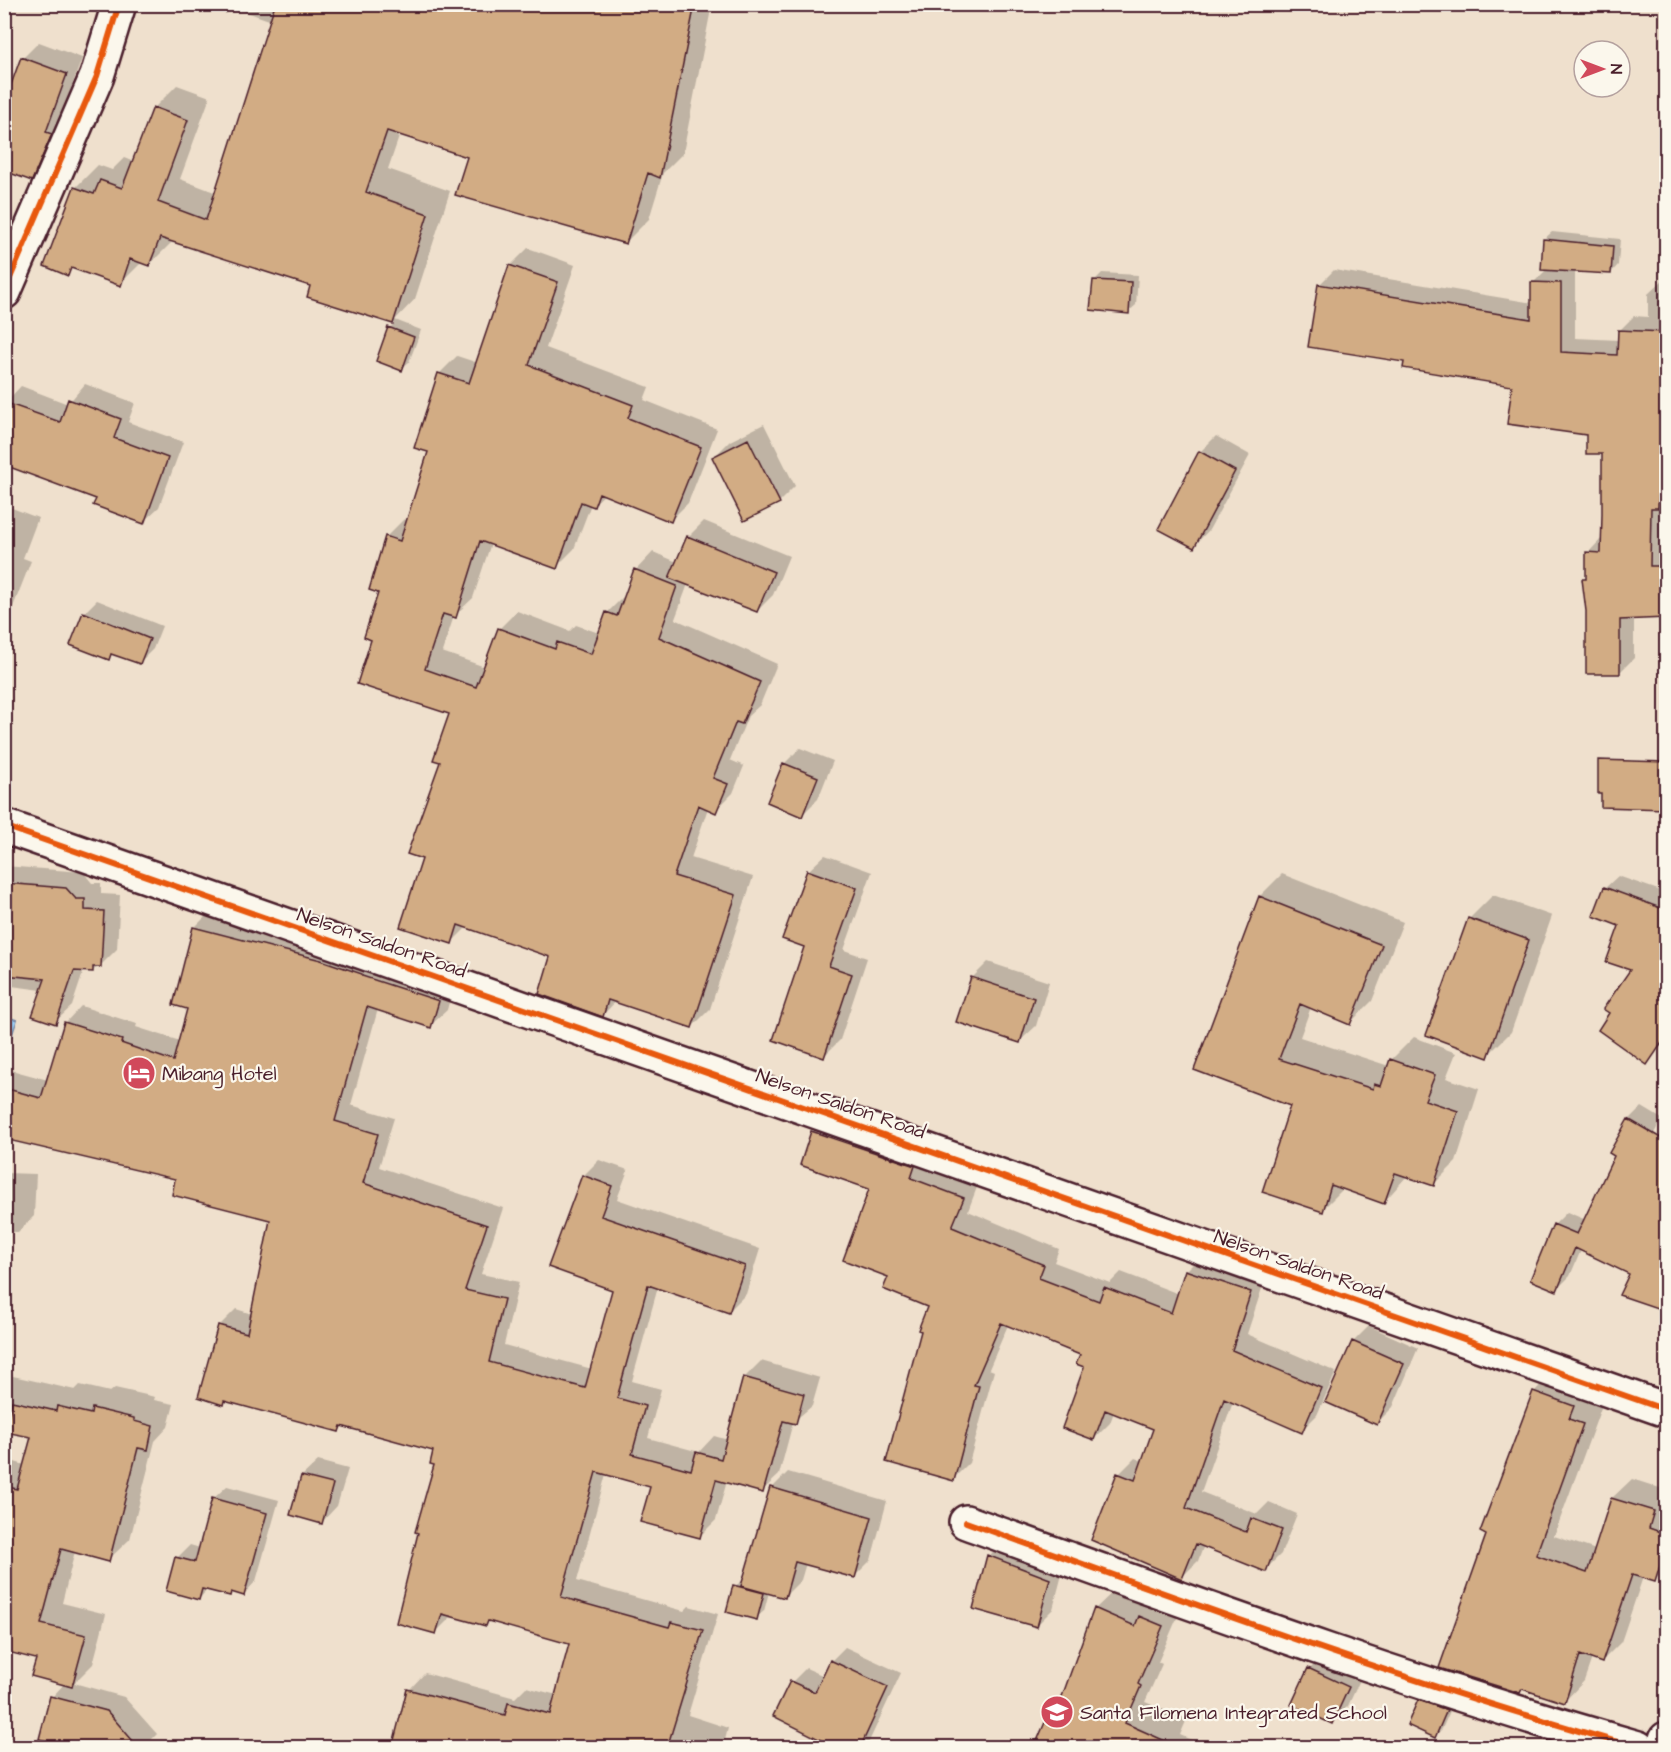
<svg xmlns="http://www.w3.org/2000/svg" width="1671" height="1752" viewBox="0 0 1671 1752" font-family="'Architects Daughter',sans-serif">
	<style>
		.water { fill: #9acff8; stroke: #7a89a6; stroke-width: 1.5 }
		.shadow { fill: #0003 }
		.building { fill: #d2ac84; stroke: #4a1f2b; stroke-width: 1.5 }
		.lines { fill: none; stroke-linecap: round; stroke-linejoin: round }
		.street-casing { stroke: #4a1f2b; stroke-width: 38 }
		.street { stroke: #fbf7ec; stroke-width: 33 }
		.cycleway-casing { stroke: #fbf7ec; stroke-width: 10 }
		.cycleway { stroke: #e8590c; stroke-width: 6 }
		.labels { text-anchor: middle; stroke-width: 4.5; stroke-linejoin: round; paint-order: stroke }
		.street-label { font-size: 20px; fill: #4a1f2b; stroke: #fbf7ec }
		.poi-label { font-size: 20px; fill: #4a1f2b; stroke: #fbf7ec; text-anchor: start }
	</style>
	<rect width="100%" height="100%" fill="#efe0cd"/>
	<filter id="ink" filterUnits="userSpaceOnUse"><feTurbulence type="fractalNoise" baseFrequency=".0167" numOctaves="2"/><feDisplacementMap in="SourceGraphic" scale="12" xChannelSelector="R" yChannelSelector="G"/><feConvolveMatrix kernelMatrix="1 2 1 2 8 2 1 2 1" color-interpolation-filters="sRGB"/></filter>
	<g filter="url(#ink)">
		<path class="water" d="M5,1016L17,1020L5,1056L4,1016Z"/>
		<path class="shadow" d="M201,4H712L683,153L663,173L649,219L626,242L469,156L400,134L388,169L450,191L415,299L395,320L421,330L409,362L401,369L390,328L395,323L309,296L312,285L172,242L149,265L142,262L120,284L75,188L98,165L112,170L124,158L134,162L154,108L177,85L210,97L180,179L217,193L272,21L232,7L226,14Z
			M39,42L82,58L61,116L67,118L47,163L31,179L4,169V87L11,89L23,58Z
			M1552,232L1620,239L1618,265L1611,273L1575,271V338L1619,340V331L1634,316L1648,317V294L1664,279V248L1666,245V497L1664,553L1666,552V617L1634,618V658L1619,673L1587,611L1584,580L1587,577L1588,553L1602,538L1603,452L1587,433L1513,384L1405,360L1319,285L1334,270L1533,303V283L1547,269L1544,239Z
			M4,237L14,240L4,266Z
			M528,248L575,265L546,348L649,387L644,400L717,429L688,503L671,520L605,494L593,505L591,504L574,549L556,567L491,543L473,598L454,616L442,652L485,667L499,629L517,611L570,631L576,625L599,633L607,613L625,595L636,570L653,552L677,562L688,537L704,521L789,556L773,595L757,611L688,584L675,619L777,664L760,705L748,716L730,760L744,766L733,793L715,811L708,808L691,858L753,877L710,1009L692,1027L616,1001L603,1015L552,956L468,926L452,942L424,858L451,713L373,639L386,537L404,519L408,521L429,451L439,374L457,356L478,363L510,266Z
			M1102,273L1138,275L1136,305L1128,312L1095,280Z
			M85,384L135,403L128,422L183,442L159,507L143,522L98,498L4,404L21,386L68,404Z
			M764,424L795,486L779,502L714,457L730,441Z
			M1216,436L1250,455L1209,530L1194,546L1200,452Z
			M4,505L38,518L23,558L31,561L6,625L10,626L4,641Z
			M97,600L162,626L153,649L140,662L114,653L109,658L84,613Z
			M800,748L833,761L818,799L802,815L784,764Z
			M1615,769L1666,770V807L1603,806Z
			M825,855L872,872L844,950L867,958L840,1040L824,1056L806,946L784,938L809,870Z
			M4,866L83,872L92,883H101V894L120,895L117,949L100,966L92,971L84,970L72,1006L55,1022L42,990L4,985Z
			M1282,874L1403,922L1372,1001L1350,1023L1311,1007L1300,1037L1389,1066L1392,1059L1414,1037L1456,1053L1446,1078L1479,1089L1456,1162L1434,1184L1407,1176L1384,1202L1344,1188L1322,1210L1292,1105L1196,1069L1260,896Z
			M1618,876L1664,892L1666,890V1040L1646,1063L1611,1013L1633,970L1621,925L1605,888Z
			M1493,895L1552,916L1511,1032L1487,1056L1469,919Z
			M211,911L454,984L447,1010L430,1026L378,1009L351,1105L394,1118L379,1167L503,1208L481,1274L519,1282L504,1345L592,1369L613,1289L583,1176L599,1160L628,1170L617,1199L760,1249L746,1294L729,1311L658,1287L632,1381L661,1389L648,1438L699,1452L714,1436L728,1440L744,1378L761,1361L820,1378L812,1406L793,1422L779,1475L762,1491L727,1481L716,1520L700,1536L652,1486L606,1474L577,1581L684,1611L689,1606L718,1614L688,1715L728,1728L723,1748H393L409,1690L425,1673L515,1698L526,1687L557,1695L571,1643L489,1620L486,1624L453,1615L436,1632L435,1450L344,1425L339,1431L226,1400L223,1403L219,1326L236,1309L252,1314L272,1219L176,1178L4,1138V1068L48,1080L65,1023L81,1006L137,1024L136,1027L180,1041L189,1008L194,928Z
			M988,962L1049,982L1036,1026L1020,1041L972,978Z
			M1642,1107L1662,1119L1653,1135L1652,1159L1666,1167V1309L1621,1294L1631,1273L1581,1250L1570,1276L1557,1289L1554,1225L1567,1212L1586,1220L1616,1155L1629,1120Z
			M829,1116L979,1182L968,1211L1059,1249L1054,1262L1110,1283L1121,1272L1179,1294L1186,1271L1202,1255L1266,1276L1247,1334L1336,1372L1317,1415L1301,1431L1233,1402L1201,1492L1257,1514L1269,1502L1297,1514L1281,1554L1265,1570L1204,1545L1198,1561L1182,1577L1119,1474L1135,1458L1143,1461L1155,1428L1114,1412L1110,1423L1094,1439L1086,1366L1082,1354L1008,1325L989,1369L994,1371L969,1463L953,1479L929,1306L890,1276L871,1188L813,1132Z
			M4,1173L36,1174L34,1216L18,1232H4Z
			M1369,1326L1418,1348L1393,1407L1377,1423L1353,1342Z
			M1553,1372L1602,1405L1554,1536L1596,1550L1612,1498L1632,1479L1666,1490V1569L1655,1580L1643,1577L1621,1642L1602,1661L1592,1658L1584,1681L1565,1701L1523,1688L1520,1691L1488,1534L1534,1392Z
			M4,1374L75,1390L80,1385L110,1392L115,1388L155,1397L154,1400L174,1404L168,1427L155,1441L130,1539L108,1560L75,1551L62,1603L106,1614L93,1664L74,1683L124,1697L157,1734L143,1748H78L52,1697L65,1683L38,1658L4,1650V1459L25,1465L32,1436L4,1430Z
			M318,1461L348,1469L337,1506L322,1522L302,1476Z
			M788,1472L887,1501L871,1560L855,1576L806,1563L801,1580L785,1596L769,1592L764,1611L756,1618L735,1586L745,1579L772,1488Z
			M227,1486L279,1500L256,1581L244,1594L233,1591L229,1595L208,1589L199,1599L177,1558L190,1545L200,1548L214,1498Z
			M1005,1540L1065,1563L1053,1609L1037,1625L989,1556Z
			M1117,1588L1183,1604L1158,1662L1162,1664L1145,1702L1187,1719L1180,1735L1210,1748H1036L1050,1714L1061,1704L1095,1609Z
			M845,1647L901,1673L866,1748H820L823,1740L775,1716L792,1682L806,1668L824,1676L831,1661Z
			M1326,1653L1364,1671L1348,1706L1332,1722L1310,1669Z
			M1427,1694L1454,1702L1442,1729L1435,1736L1419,1701Z
			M1456,1743L1466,1748H1451Z"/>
		<path class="building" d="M275,4H695L660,178L648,173L626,244L455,195L467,157L387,131L366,192L428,214L393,324L307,297L310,286L160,238L149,266L130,259L121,286L71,268L68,276L44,266L74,187L94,194L100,180L122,188L153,107L188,120L158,202L206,220Z
			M21,57L67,74L46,132L52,134L32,181L4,171V104Z
			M1543,239L1613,246L1611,274L1541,270Z
			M509,265L558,282L529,365L633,405L628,418L701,447L671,522L599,493L594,507L581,502L557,569L480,541L456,618L443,614L425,669L476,687L498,628L555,649L557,642L591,654L606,612L617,616L634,569L677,586L659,637L760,682L742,724L736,722L713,778L728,784L716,813L698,805L674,876L736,895L692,1028L608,1000L603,1017L539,994L550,957L458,925L452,944L400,927L422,859L407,854L440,762L433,760L449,714L357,684L371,640L364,637L378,593L369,590L385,536L400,541L428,452L414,448L438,373L469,383Z
			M1093,280L1131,282L1129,314L1090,310Z
			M1531,282L1561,283V352L1617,355L1618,330L1666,332V456H1661L1658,508H1651L1650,566H1666V618L1620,620V674H1586V611L1582,579H1586V552L1601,553L1602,514V454H1586V435L1507,424L1512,386L1403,368L1404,362L1308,347L1318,284L1531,319Z
			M388,327L414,337L402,371L376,361Z
			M68,399L121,419L114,438L168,458L144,524L93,505L96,499L4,465V402L60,422Z
			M748,439L780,503L744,521L712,457Z
			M1199,451L1235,471L1194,548L1158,529Z
			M687,536L774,572L757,612L669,578Z
			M83,612L150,639L140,664L111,654L109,660L70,645Z
			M1598,760L1666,762V809L1601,807V794H1598Z
			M783,763L818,777L802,817L767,802Z
			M807,870L857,888L829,966L852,974L824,1058L773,1040L804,947L782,939Z
			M4,883L66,888L76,899H85V910L104,911L101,967H93V972L74,971L56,1024L32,1016L45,979L4,975Z
			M1604,887L1666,910V1037L1647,1065L1598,1030L1609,1013L1603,1009L1630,970L1606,962L1619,926L1593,916Z
			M1259,896L1382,945L1350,1025L1300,1004L1279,1059L1373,1089L1374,1084L1381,1086L1390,1059L1435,1075L1425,1100L1458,1111L1434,1186L1395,1173L1384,1204L1331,1185L1323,1212L1262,1192L1290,1106L1194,1070Z
			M1468,918L1529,940L1488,1058L1426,1035Z
			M193,927L321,960L362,974V976L439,1001L431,1028L367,1007L335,1121L378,1134L363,1183L487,1225L465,1290L504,1299L489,1362L585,1388L612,1290L548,1267L582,1175L612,1186L601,1216L745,1266L729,1313L648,1285L617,1398L645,1406L632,1454L691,1470L696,1452L721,1459L743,1377L804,1394L796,1424L783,1421L763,1493L716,1480L700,1538L640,1522L650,1487L596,1472L561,1597L669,1627L671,1622L703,1630L667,1748H392L407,1689L505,1715L508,1703L550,1714L569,1644L488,1621L486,1626L442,1614L436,1634L396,1623L418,1533L415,1532L434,1465L430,1464L433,1451L341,1426L339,1432L224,1401L223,1405L198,1397L218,1325L247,1333L270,1220L172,1195L175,1179L4,1139V1088L41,1098L64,1022L122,1040L121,1043L173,1061L187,1009L173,1005Z
			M971,977L1034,998L1020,1043L956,1022Z
			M1628,1119L1666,1141V1311L1619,1295L1629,1274L1575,1248L1557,1291L1530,1280L1553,1224L1577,1234L1614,1156L1609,1153Z
			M811,1131L915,1166L911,1178L964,1198L952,1227L1044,1265L1039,1278L1099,1301L1104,1287L1171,1313L1185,1270L1251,1292L1232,1350L1321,1388L1302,1433L1224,1399L1186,1508L1246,1532L1251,1518L1282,1530L1266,1572L1196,1544L1182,1579L1091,1540L1117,1473L1135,1480L1153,1429L1105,1410L1094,1440L1062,1428L1084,1367L1076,1364L1080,1355L1001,1323L974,1385L979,1386L954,1481L886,1462L921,1331L918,1330L927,1307L883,1289L888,1277L843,1260L869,1189L800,1165Z
			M1352,1341L1404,1364L1377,1425L1325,1402Z
			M1533,1391L1574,1406L1569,1419L1583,1424L1536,1555L1587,1573L1611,1498L1654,1511L1649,1528L1666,1534V1546L1655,1582L1632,1575L1602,1663L1580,1655L1565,1703L1522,1689L1520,1693L1439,1668L1486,1535L1480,1532Z
			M12,1401L56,1411L57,1406L91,1414L92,1408L134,1418V1421L153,1426L148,1450L138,1448L109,1562L61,1549L41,1624L86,1635L72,1687L31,1676L36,1659L4,1651V1486L17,1489L31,1437L5,1432Z
			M301,1476L333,1484L322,1524L290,1515Z
			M770,1487L872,1517L855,1578L795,1562L785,1598L741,1586Z
			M212,1498L267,1513L244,1596L231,1592L230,1596L202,1589L199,1600L166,1591L175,1557L195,1562Z
			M987,1555L1050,1579L1037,1627L973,1609Z
			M733,1585L764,1593L757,1620L726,1612Z
			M1094,1608L1135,1626L1139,1616L1163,1626L1138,1684L1141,1686L1125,1723L1181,1748H1034L1049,1713L1055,1716Z
			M830,1660L888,1687L860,1748H818L821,1740L773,1716L790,1681L815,1692Z
			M1308,1668L1349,1687L1332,1724L1291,1705Z
			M50,1696L107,1711L139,1748H72L39,1739Z
			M1418,1700L1447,1710L1435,1738L1407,1725Z"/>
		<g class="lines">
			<g class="street-casing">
				<path id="street" d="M4,292L97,76L119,4
					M4,826L1666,1410
					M966,1522C1188,1602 1410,1684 1638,1748
					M1664,1748L1666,1739"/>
			</g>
			<use href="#street" class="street"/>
			<g class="cycleway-casing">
				<path id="cycleway" d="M4,292L97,76L119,4
					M4,826L1666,1410
					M966,1522C1188,1602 1410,1684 1638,1748"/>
			</g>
			<use href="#cycleway" class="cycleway"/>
		</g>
	</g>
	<defs>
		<g id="hotel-disc" transform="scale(1.725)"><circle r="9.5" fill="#d1495b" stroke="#fbf7ec"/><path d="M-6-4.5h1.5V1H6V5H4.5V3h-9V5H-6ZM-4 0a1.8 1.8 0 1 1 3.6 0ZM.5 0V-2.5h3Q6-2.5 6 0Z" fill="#fff"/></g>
		<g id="school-disc" transform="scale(1.725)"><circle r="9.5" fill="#d1495b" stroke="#fbf7ec"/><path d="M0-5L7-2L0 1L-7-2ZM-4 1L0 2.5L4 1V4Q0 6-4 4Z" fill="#fff"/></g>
	</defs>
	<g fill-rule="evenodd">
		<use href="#hotel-disc" x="139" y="1073"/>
		<use href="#school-disc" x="1057" y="1712"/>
	</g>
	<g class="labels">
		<g class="street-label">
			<text transform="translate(382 942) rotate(19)" y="7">Nelson Saldon Road</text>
			<text transform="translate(841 1103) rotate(19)" y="7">Nelson Saldon Road</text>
			<text transform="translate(1299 1264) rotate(19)" y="7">Nelson Saldon Road</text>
		</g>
		<g class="poi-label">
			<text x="162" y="1080">Mibang Hotel</text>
			<text x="1080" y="1719">Santa Filomena Integrated School</text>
		</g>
	</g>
	<rect width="1671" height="1752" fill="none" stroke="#fbf7ec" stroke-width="24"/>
	<rect x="12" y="12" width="1647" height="1728" fill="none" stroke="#4a1f2b" stroke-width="2" filter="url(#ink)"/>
	<g transform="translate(1602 69) rotate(90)"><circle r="28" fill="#fbf7ec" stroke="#b4a19f" stroke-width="1.5"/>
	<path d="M0-4.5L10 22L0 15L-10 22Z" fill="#d1495b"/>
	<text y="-9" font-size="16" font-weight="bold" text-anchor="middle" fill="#4a1f2b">N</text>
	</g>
</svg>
